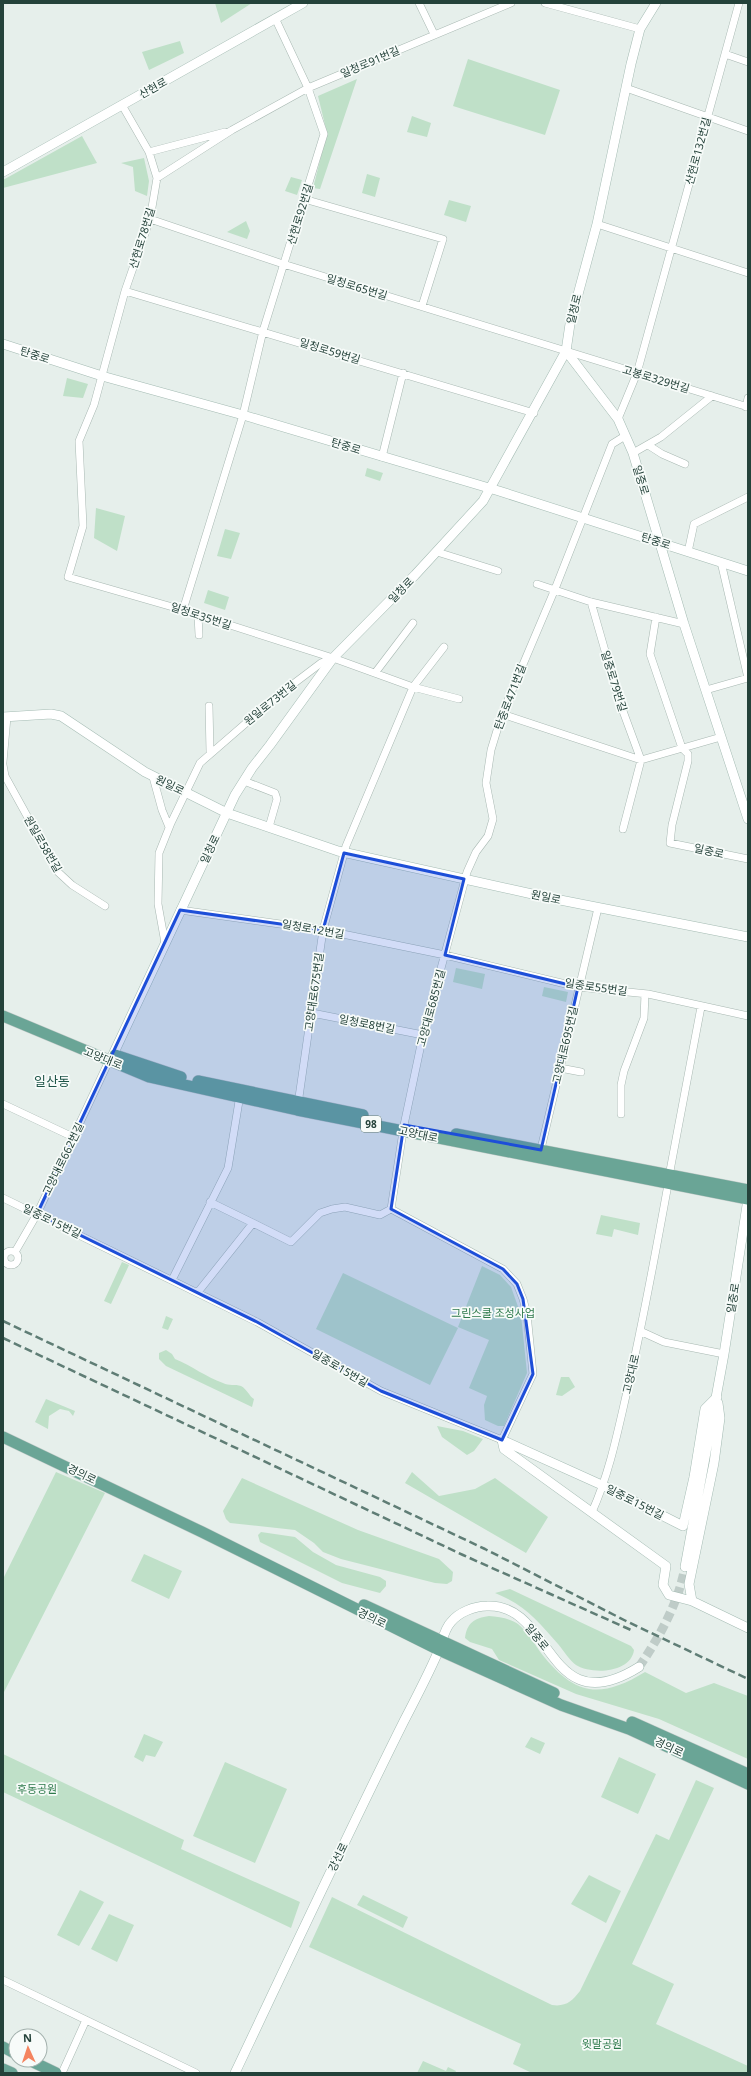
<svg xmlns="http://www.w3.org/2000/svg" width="751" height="2076" viewBox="0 0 751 2076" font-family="'Noto Sans','Noto Sans KR',sans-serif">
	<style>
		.green { fill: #bfe0c8 }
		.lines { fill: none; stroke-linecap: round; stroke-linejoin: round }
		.secondary-tunnel { stroke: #bfccc8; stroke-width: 9; stroke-dasharray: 9 4.5; stroke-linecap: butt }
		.street-casing { stroke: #a8b8b2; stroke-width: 8 }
		.secondary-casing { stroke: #a4bbb3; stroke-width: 10 }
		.primary-casing { stroke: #c2cac8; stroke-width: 12 }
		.street { stroke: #fff; stroke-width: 7 }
		.secondary { stroke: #fff; stroke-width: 9 }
		.primary { stroke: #6aa596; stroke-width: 11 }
		.rail { stroke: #5f7d75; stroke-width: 2.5; stroke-dasharray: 8 4; stroke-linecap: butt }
		.marked { fill: #1d4ed8; fill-opacity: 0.2; stroke: #1d4ed8; stroke-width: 3; stroke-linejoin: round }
		.labels { text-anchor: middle; stroke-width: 3.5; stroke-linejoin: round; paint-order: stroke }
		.shield { fill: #f7fbf9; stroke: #637a73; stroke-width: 1 }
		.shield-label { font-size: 10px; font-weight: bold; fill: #24423a }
		.street-label { font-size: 11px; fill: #24423a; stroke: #f7fbf9 }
		.park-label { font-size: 11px; fill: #2d7a4b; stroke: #f7fbf9 }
		.quarter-label { font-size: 13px; fill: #1f5548; stroke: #f7fbf9 }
	</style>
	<rect width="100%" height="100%" fill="#e6efeb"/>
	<path class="green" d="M215,3H252L221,23Z
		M180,41L184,53L149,70L142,52Z
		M468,59L560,90L545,135L453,106Z
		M357,79L320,189L313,188L327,133L318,96Z
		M412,116L431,123L427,137L407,132Z
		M82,136L97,163L3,188V180Z
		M144,158L149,181L147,196L135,191L133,167L121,163Z
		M367,174L380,178L375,197L362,193Z
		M291,177L302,180L297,195L285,191Z
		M449,200L471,206L466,222L444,215Z
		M246,221L250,231L247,239L227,232Z
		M67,378L88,384L83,398L63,396Z
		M367,468L383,473L380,481L365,476Z
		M96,508L125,516L117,551L94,538Z
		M225,529L240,533L231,559L217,556Z
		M208,590L229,597L225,610L204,603Z
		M456,968L485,974L482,989L453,982Z
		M544,987L568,992L566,1002L542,996Z
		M601,1215L640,1223L638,1235L614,1229L612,1237L596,1234Z
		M122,1262L129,1265L111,1304L104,1301Z
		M482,1266L500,1275L511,1287L521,1315L527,1373L504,1426H498L485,1420L484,1405L487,1396L469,1388L489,1340L458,1327Z
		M343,1273L458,1328L430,1385L316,1329Z
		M166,1316L173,1319L168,1330L162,1328Z
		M166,1350L172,1354L175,1359C192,1366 206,1377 223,1383C229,1386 235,1384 241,1386C247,1389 249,1396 254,1399L252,1407L166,1366L159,1359V1353Z
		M561,1377H569L575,1387L562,1396L556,1395Z
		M46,1399L75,1411L73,1416L69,1411L60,1409L49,1416L48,1429L35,1422Z
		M437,1426L463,1431L483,1439L474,1451L467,1455L442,1437Z
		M56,1472L105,1493L3,1694V1579Z
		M412,1472L439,1496L475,1489L495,1478L548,1517L526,1553L405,1483Z
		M242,1478L358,1530L439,1559L453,1572L452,1581L447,1584L435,1583L341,1559L323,1552L314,1543L295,1530L230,1523L226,1519L223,1511Z
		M261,1532L295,1537L313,1552L336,1565L380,1577L386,1581V1586L380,1593L342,1583L260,1542L258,1535Z
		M144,1554L182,1571L169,1599L131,1581Z
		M510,1589L631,1646L634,1650C631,1673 592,1675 576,1665C570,1661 564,1651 558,1644C538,1621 525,1605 495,1593Z
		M489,1616C499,1617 509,1618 518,1624C528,1632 534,1643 541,1653C574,1695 599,1700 645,1672L686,1693L714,1683L748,1696V1759L659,1719L576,1694L499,1660L492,1649L470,1642L465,1638C467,1623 474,1618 489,1616Z
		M144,1734L163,1742L155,1757L146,1755L143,1762L134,1757Z
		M531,1737L545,1743L540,1754L525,1747Z
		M3,1754L184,1840L181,1849L300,1902L291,1928L3,1792Z
		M619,1757L656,1774L638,1814L601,1797Z
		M225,1762L287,1789L255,1863L193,1836Z
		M696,1780L714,1788L632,1964L674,1984L656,2024L748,2066V2073H532L513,2064L521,2044L309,1947L332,1897L552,2005C566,2007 572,2001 580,1991L656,1834L669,1840Z
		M589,1875L621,1891L606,1923L571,1904Z
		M80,1890L104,1902L79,1946L57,1935Z
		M363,1895L408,1917L403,1928L357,1905Z
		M109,1914L134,1925L117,1962L91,1949Z
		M423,2061L446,2071L448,2067L456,2071L455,2073H417Z"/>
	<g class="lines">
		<path class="secondary-tunnel" d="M639,1667C660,1636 678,1604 685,1567"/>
		<g class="street-casing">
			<path id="street" d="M419,3L434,34
				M545,3L640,29
				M725,54L748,62
				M626,88L748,131
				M122,105L149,152L157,178L150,219L125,291L94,405L79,441L83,526L68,577L183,610L333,658L413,687L459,699
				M149,152L225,132
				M157,178L232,130L308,88L511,3
				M304,199L443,239L422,306
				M150,219L280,263L748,407
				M597,224L748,273
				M125,291L534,413
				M746,407L748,398
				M618,419L637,373L739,3
				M648,445L662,454L685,464
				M633,453L661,437L712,396
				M382,457L403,373
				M437,552L498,571
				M688,552L694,524L748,497
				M537,584L591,602L684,624
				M591,602L620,703L641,760L623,829
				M183,610L243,415L263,331L324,134L308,88L275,18
				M198,615L199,635
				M656,617L650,654L682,748L688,754V761L672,825L670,843L748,859
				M375,673L413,623
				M706,690L748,678L721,562
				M209,706L210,752
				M502,714L641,760L721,737
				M3,762L7,717
				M3,765L5,776L58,872L72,885L105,906
				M153,777L162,810L169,827
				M244,781L275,793L277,799L269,827
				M180,910L323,930L445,955L578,987L648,994L748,1016
				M165,943L158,904L159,853L171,823L200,763L276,697L321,663L333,658
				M312,1013L423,1035
				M560,1068L581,1072
				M3,1104L73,1137
				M298,1104L323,930L346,846L413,687L444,647
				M621,1114V1085L624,1071L644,1018L645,994
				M540,1153L598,908
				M669,1176L701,1007
				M3,1198L257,1322L381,1391L502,1440L533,1374L527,1314L523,1299L517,1284L503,1269L391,1209
				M391,1209L404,1125L423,1035L467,872L476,852L488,836L493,819L486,783L491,750L502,714L555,589L612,444L625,436
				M253,1223L291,1242L320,1213L332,1209L345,1207L380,1215L391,1209
				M4 1258a7 7 0 1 1 14 0a7 7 0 1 1-14 0Z
				M15,1252L37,1214L107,1065
				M172,1280L228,1168L240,1095
				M198,1292L253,1223L210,1202
				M640,1331L664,1342L724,1354
				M592,1512C610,1472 618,1430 628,1387C643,1322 655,1256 667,1190
				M3,1980L196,2073
				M62,2073L86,2020"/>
		</g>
		<g class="secondary-casing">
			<path id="secondary" d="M3,172L303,3
				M3,344L102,376L243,415L499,491L748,571
				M566,351L618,419L633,453L684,624L748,819
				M3,717L51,714L61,716L145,772L227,813L338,851L550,898L748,937
				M110,1061L235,795L252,768L270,745L333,658L415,575L483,501L566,351L570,324L597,224L631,64L640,29L656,3
				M502,1440L604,1486L683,1526L694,1477L705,1409L717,1397
				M502,1440L504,1449L666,1566L663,1585L669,1595L692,1601L748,1628
				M685,1567L724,1354L748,1199
				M692,1601L689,1584L714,1463L720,1418L718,1403
				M235,2073C291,1955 346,1837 404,1721C416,1698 428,1675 438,1652C442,1643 444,1629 451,1622C459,1612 475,1606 487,1606C554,1603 546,1725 639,1667"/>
		</g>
		<g class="primary-casing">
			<path id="primary" d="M3,1016L149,1077L297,1110L748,1199
				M115,1055L181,1077
				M198,1081L363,1115
				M456,1134L748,1190
				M3,1437L202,1532L439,1650L561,1705L629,1729L748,1784
				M364,1605L554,1693
				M632,1722L748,1774
				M3,2047L16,2054
				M29,2060L56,2073
				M3,2069L12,2073"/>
		</g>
		<use href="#street" class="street"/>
		<use href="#secondary" class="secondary"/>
		<use href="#primary" class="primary"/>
		<path class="rail" d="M3,1321L485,1549L626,1621L748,1679
			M3,1338L463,1555L631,1630"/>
	</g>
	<path class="marked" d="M344,853L464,879L445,955L578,987L541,1150L404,1125L391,1209L503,1269L517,1284L523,1299L533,1374L502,1440L381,1391L257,1322L37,1214L180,910L323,930Z"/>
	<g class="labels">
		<rect class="shield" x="361" y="1116" width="20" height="16" rx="3"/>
		<g class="shield-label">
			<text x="371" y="1128">98</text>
		</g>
		<g class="street-label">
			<text transform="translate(370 62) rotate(-23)" y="4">일청로91번길</text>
			<text transform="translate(153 88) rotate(-29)" y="4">산현로</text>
			<text transform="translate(698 151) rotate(-75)" y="4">산현로132번길</text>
			<text transform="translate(300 214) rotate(-73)" y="4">산현로92번길</text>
			<text transform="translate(142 238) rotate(-73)" y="4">산현로78번길</text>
			<text transform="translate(357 287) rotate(17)" y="4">일청로65번길</text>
			<text transform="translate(574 309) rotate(-76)" y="4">일청로</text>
			<text transform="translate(330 351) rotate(17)" y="4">일청로59번길</text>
			<text transform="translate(35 355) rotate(18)" y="4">탄중로</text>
			<text transform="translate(656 379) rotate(17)" y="4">고봉로329번길</text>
			<text transform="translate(346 446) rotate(17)" y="4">탄중로</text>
			<text transform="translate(641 480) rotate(73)" y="4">일중로</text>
			<text transform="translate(656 541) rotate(18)" y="4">탄중로</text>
			<text transform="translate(401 590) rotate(-46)" y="4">일청로</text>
			<text transform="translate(201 616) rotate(18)" y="4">일청로35번길</text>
			<text transform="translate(614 681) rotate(73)" y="4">일중로79번길</text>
			<text transform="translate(510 697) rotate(-69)" y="4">탄중로471번길</text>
			<text transform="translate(270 703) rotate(-39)" y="4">원일로73번길</text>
			<text transform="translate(170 785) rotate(26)" y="4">원일로</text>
			<text transform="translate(43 844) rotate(60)" y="4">원일로58번길</text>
			<text transform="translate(210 849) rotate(-64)" y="4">일청로</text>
			<text transform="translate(709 851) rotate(13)" y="4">일중로</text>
			<text transform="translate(546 897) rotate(12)" y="4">원일로</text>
			<text transform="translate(313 929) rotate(10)" y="4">일청로12번길</text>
			<text transform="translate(596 987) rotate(8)" y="4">일중로55번길</text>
			<text transform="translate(314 992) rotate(-82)" y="4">고양대로675번길</text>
			<text transform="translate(431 1008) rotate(-75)" y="4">고양대로685번길</text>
			<text transform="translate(367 1024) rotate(11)" y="4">일청로8번길</text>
			<text transform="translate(565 1045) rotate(-77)" y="4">고양대로695번길</text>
			<text transform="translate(103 1058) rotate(22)" y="4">고양대로</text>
			<text transform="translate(418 1134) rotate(12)" y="4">고양대로</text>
			<text transform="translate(63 1159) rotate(-64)" y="4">고양대로662번길</text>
			<text transform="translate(52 1221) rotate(26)" y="4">일중로15번길</text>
			<text transform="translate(733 1298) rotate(-81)" y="4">일중로</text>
			<text transform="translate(340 1368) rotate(30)" y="4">일중로15번길</text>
			<text transform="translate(631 1374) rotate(-77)" y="4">고양대로</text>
			<text transform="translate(82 1474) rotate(26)" y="4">경의로</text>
			<text transform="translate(635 1502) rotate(27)" y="4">일중로15번길</text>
			<text transform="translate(372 1618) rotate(26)" y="4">경의로</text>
			<text transform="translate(537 1637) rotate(51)" y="4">일중로</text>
			<text transform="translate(669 1747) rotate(25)" y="4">경의로</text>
			<text transform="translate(338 1857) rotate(-64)" y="4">강선로</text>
		</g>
		<g class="park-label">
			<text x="493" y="1317">그린스쿨 조성사업</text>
			<text x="37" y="1793">후동공원</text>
			<text x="602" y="2048">윗말공원</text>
		</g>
		<g class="quarter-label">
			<text x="52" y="1086">일산동</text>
		</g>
	</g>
	<rect width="751" height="2076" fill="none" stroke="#24423a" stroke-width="8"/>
	<g transform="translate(28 2048) rotate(357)"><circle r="19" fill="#f7fbf9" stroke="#a3b1ad"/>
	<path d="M0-3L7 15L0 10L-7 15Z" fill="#f4845f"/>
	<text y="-6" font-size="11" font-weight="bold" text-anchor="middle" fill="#24423a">N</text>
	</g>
</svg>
